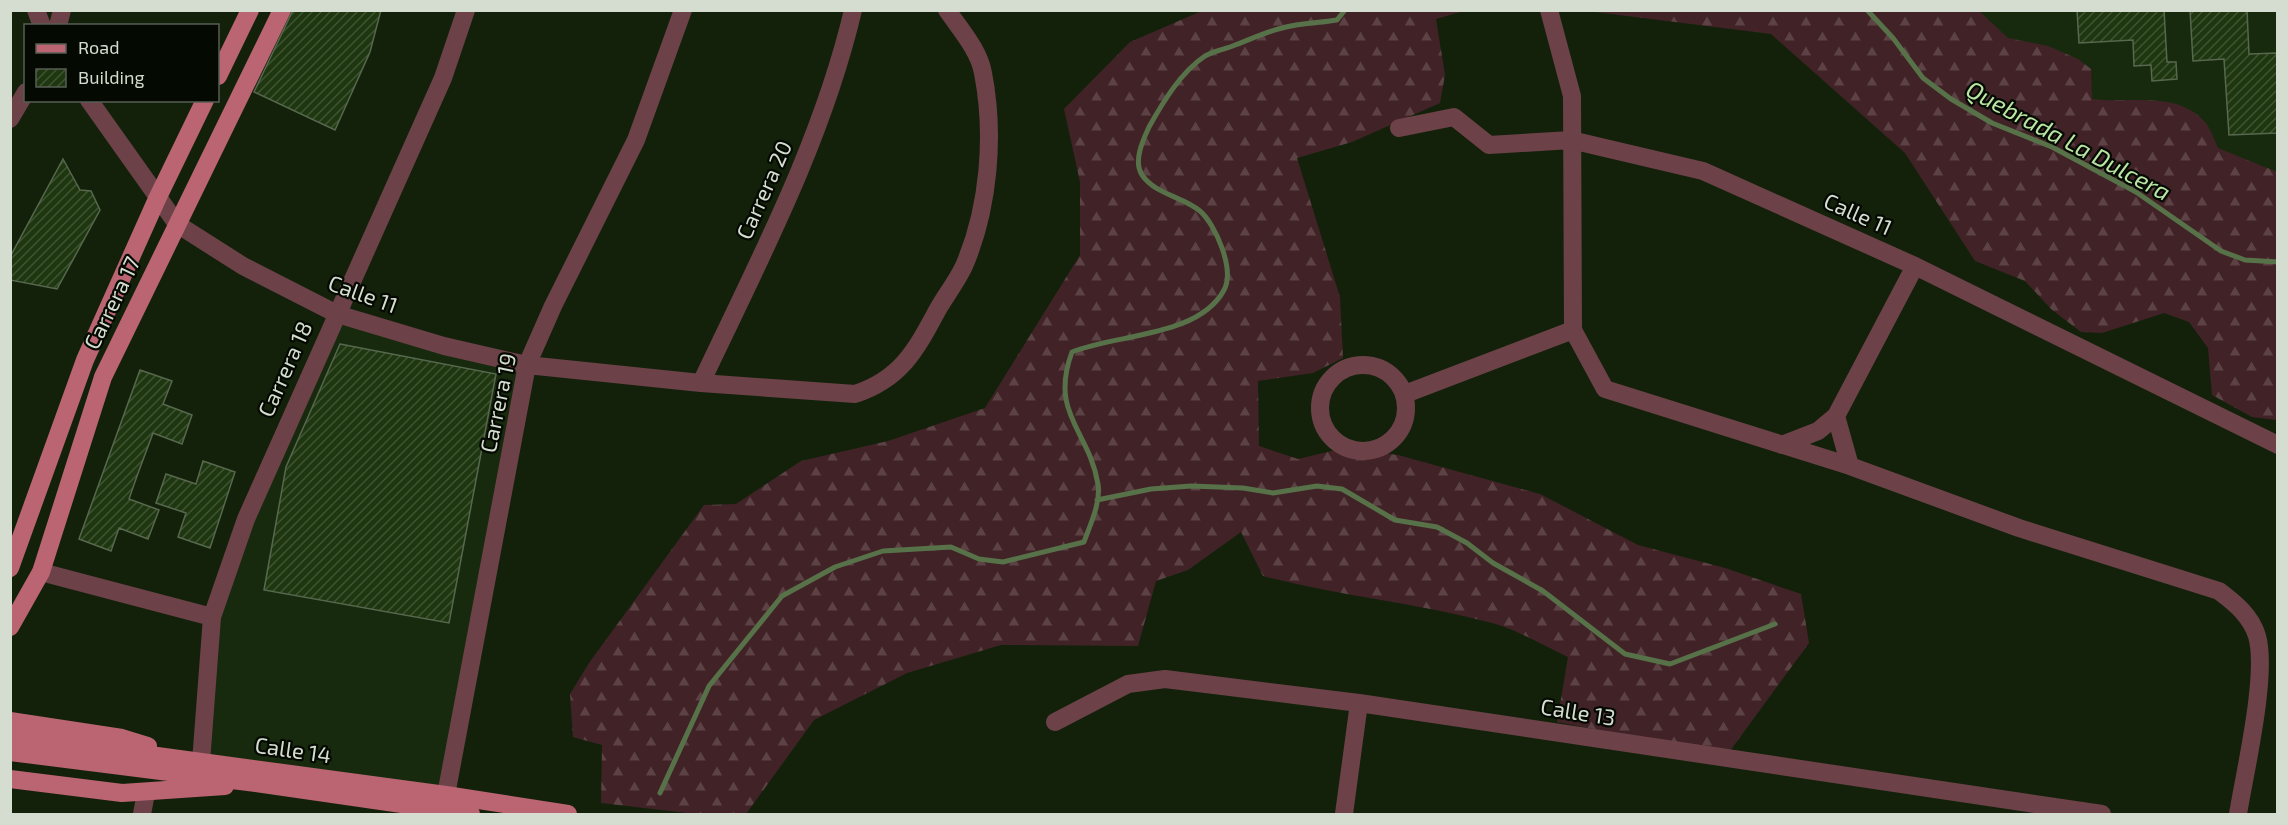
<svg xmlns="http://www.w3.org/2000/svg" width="2288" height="825" viewBox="0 0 2288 825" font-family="'Exo 2',sans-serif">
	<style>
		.built { fill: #182a0e }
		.forest { fill: url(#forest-firs) }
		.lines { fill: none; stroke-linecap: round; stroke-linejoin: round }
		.stream { stroke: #577249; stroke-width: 5 }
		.building { fill: url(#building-hatch); stroke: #57684e; stroke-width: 1.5 }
		.minor { stroke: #6c4248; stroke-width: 18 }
		.major { stroke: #bb6573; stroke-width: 18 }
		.labels { text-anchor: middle; stroke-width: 4.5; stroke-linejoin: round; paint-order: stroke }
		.street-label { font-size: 22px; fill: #d4ddcf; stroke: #040902 }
		.water-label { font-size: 24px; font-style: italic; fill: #bbe7a4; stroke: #040902 }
	</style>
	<defs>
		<pattern id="forest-firs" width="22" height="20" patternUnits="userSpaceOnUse" patternTransform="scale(1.5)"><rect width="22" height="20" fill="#412227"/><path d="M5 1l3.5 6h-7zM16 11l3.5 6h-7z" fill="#5c4245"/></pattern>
		<pattern id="building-hatch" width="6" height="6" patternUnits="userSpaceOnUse" patternTransform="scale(1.5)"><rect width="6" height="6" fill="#1f3710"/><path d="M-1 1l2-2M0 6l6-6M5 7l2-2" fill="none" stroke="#3f5432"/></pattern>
	</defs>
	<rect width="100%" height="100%" fill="#13210b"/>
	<path class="built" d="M1867,11H2277V262Z
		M337,314L527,365L446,795L201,762L212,617Z"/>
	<path class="forest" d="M1204,10L1464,11L1436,19L1445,75L1440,103L1352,142L1297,158L1340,297L1343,358L1313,373L1258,381L1259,446L1298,459L1344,448L1398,455L1540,494L1638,545L1725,568L1801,594L1809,643L1727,755L1557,722L1568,657C1544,646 1518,630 1492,623C1417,603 1339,596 1263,576L1241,532L1188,570L1156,581L1138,646L1001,645L907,673L814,720L746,814H696L601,803L602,745L573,737L570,694L589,663L688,527L704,505L736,504L801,461L888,441L985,408L1080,255V182L1064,109L1130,42Z
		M1587,11H1979L2008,38L2048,46L2078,59L2091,69L2092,99C2130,104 2176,90 2205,122C2211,129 2214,140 2218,148L2277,172V420L2252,417L2212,395L2208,348L2189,322L2164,313L2102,333L2081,332L2051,309L2025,281L1975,261L1905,153L1771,34Z"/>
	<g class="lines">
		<path class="stream" d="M1867,10L1893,38L1923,78L1951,99L1992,123L2052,147L2136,192L2221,251L2245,260L2278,262
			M1097,500L1151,489L1191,486L1243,488L1273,493L1317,486L1342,489L1395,520L1437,527L1467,543L1493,563L1543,591L1625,654L1670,664L1775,624
			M660,793L709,686L782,596L835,567L883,551L951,547L979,559L1003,562L1084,542C1090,525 1101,503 1098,484C1089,430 1049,414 1072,352C1116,334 1199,337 1224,290C1235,270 1216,225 1200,211C1182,196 1156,195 1142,175C1133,161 1143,140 1149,127C1163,102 1181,72 1205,56C1214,51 1226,49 1235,45C1251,39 1266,32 1282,28C1300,23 1319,23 1337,20L1345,10"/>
	</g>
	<path class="building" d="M293,10H381L370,52L335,130L254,92Z
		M2077,10H2164L2167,62H2176L2177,79L2152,81L2151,65L2134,66L2133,40L2079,43Z
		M2190,10H2247L2249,54L2277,53V133L2229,135L2224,59L2193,61Z
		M63,159L80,190L91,191L100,210L57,289L10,280V257Z
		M340,344L496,374L449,623L264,590L286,467Z
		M140,370L172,381L163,404L192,415L182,444L153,433L137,476L129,499L159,510L148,539L119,528L111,551L79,539Z
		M203,461L235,472L210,548L178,537L186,513L156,503L166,474L196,484Z"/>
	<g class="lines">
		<path class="minor" d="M36,10L42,26
			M1549,10L1572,96L1573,330L1605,389L1850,466L2019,528L2219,591C2235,603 2251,616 2257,636C2268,674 2245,771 2238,814
			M58,26L62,10
			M89,100L177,224L243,266L337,314L444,346L527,365L701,383L855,394C901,379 916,350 938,309C946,295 957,281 964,266C989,208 995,135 983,73C979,50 960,29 947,10
			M10,119L26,92
			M1399,128L1454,117L1489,145L1571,140L1703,171L1915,266L2278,445
			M1320 408a43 43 0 1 1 86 0a43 43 0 1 1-86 0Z
			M701,383C758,262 822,142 853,10
			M1405,394L1573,330
			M1836,416L1850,466
			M1782,445L1818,431L1836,416L1915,266
			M41,572L212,617
			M1055,722L1128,684L1165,679L1359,703L2102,814
			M201,762L212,617L246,519L443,78L466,10
			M446,795L527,365L553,306L636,140L683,10
			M142,814L146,793
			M1344,814L1359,703"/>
		<path class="major" d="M218,76L250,10
			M10,568L85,360L157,199L205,100
			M10,627L41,572L103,377L282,10
			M10,721L122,738L148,746
			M10,736L446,795L568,814
			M10,752L256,783L471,814
			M10,779L122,793L225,786"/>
	</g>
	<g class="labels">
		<g class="street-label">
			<text transform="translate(764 190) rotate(-66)" y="8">Carrera 20</text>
			<text transform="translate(1858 214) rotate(24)" y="8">Calle 11</text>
			<text transform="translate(363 294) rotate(20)" y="8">Calle 11</text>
			<text transform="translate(112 303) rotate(-64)" y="8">Carrera 17</text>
			<text transform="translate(285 369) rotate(-66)" y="8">Carrera 18</text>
			<text transform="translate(498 403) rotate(-78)" y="8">Carrera 19</text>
			<text transform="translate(1578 712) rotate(9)" y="8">Calle 13</text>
			<text transform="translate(293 750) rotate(8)" y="8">Calle 14</text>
		</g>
		<g class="water-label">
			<text transform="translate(2068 141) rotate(28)" y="8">Quebrada La Dulcera</text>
		</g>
	</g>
	<rect width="2288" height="825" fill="none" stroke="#d4ddcf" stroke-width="24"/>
	<rect x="24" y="24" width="195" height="78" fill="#040902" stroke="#575e54" stroke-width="1.5"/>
	<rect x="36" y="44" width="30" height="9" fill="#bb6573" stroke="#575e54" stroke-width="1.5"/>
	<text x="78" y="54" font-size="18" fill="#d4ddcf">Road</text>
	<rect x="36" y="69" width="30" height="18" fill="url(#building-hatch)" stroke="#575e54" stroke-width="1.5"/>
	<text x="78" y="84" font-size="18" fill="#d4ddcf">Building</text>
</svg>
